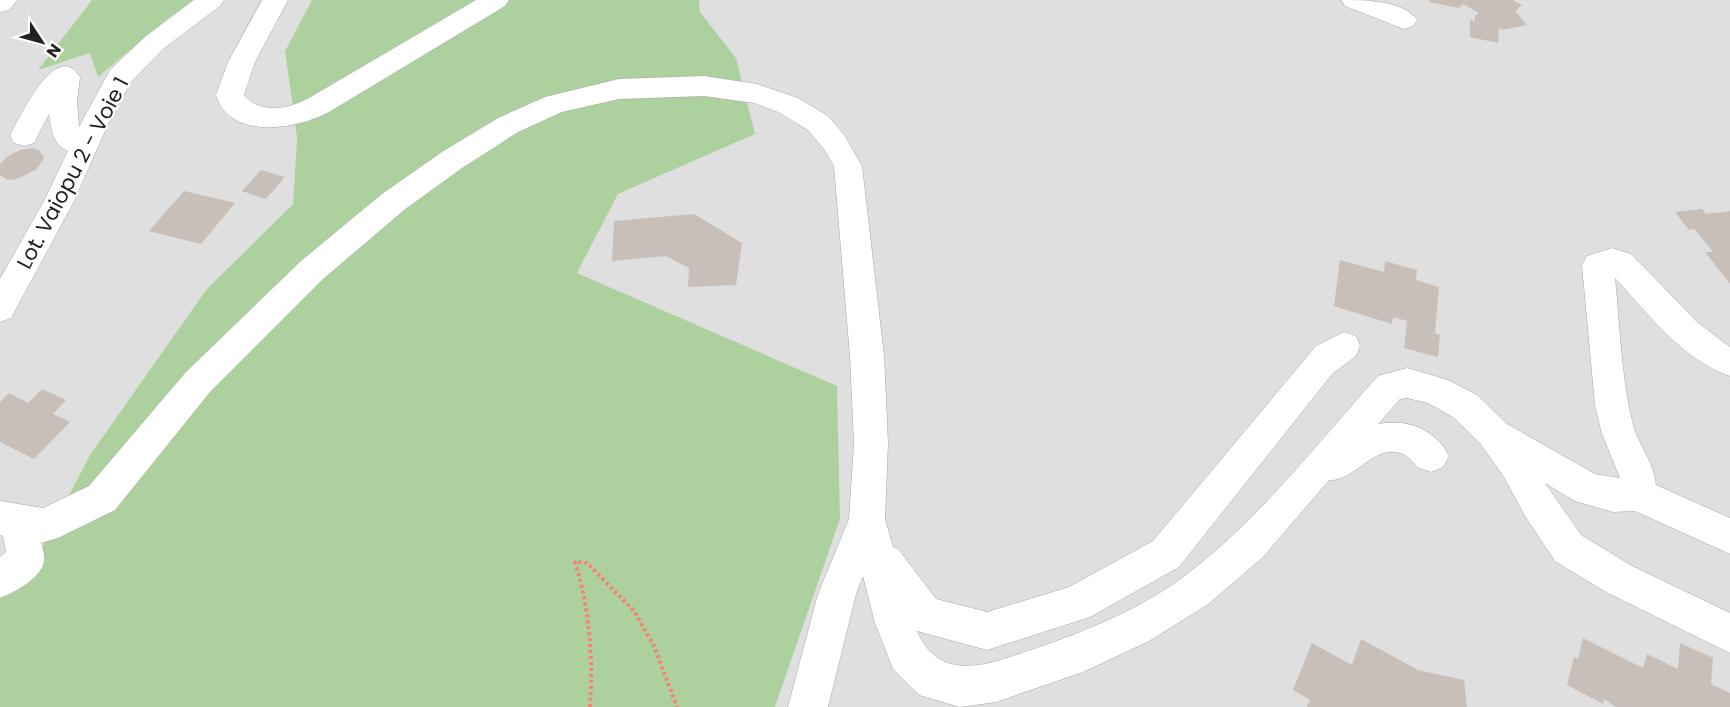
<svg xmlns="http://www.w3.org/2000/svg" width="1730" height="707" viewBox="0 0 1730 707" font-family="Poppins,sans-serif">
	<style>
		.residential { fill: #e0dfdf }
		.forest { fill: #add19e }
		.building { fill: #c7bfb8 }
		.lines { fill: none; stroke-linecap: round; stroke-linejoin: round }
		.street-casing { stroke: #a9a9a9; stroke-width: 1 }
		.path { stroke: #fa8072; stroke-width: 4; stroke-dasharray: 3 3; stroke-linecap: butt }
		.street { fill: #fff; fill-rule: evenodd }
		.labels { text-anchor: middle; stroke-width: 4.5; stroke-linejoin: round; paint-order: stroke }
		.street-label { font-size: 21px; fill: #222; stroke: #fff }
	</style>
	<rect width="100%" height="100%" fill="#f2efe9"/>
	<path class="residential" d="M0,0H92L39,69L90,53L98,77L167,19L193,0H312L285,51L297,138L293,204L206,290L90,455L28,574L0,597Z
		M699,0H1730V707H775L840,519L577,273L618,194L755,134L736,58L700,12Z"/>
	<path class="forest" d="M92,0H193L167,19L98,77L90,53L38,70Z
		M312,0H699L700,12L736,58L755,134L618,194L577,273L837,386L840,519L775,707H0V597L28,574L90,455L206,290L293,204L297,138L285,51Z"/>
	<path class="building" d="M1429,0H1513L1522,5L1515,11L1527,25L1501,30L1499,27L1498,43L1470,37V20L1475,21V16L1479,13L1463,4L1459,8L1429,2Z
		M32,148L39,150L44,158L37,169L17,179L8,180L0,175V164L8,156L20,150Z
		M261,170L285,177L266,199L242,191Z
		M184,191L235,203L201,244L149,231Z
		M1702,209L1706,214L1730,211V284L1705,252H1713L1694,229L1689,230L1675,212Z
		M694,214L742,243L736,285L688,287L689,268L666,256L612,261L614,221Z
		M1340,260L1384,272L1385,261L1417,270L1416,280L1439,287L1435,333L1440,335L1438,357L1404,348L1407,321L1393,317L1392,324L1334,306Z
		M42,389L66,400L53,414L70,422L34,459L0,442V402L9,393L28,403Z
		M1583,638L1643,668L1647,654L1678,669L1680,643L1713,658L1711,684L1730,693V707H1616L1604,699L1603,704L1567,685L1574,657L1578,659Z
		M1361,639L1418,670L1464,680L1467,707H1307L1310,700L1293,690L1312,643L1352,665Z"/>
	<g class="lines">
		<g class="street-casing">
			<path id="street" d="M0,0H17L9,10L0,12Z
				M194,0H224L220,6L163,49L130,83L109,122L73,203L11,318L0,322V279L44,201L68,151C53,145 51,129 49,114L34,143L24,146L14,143L10,136C19,119 56,37 80,77L77,101L79,127L110,70L145,37Z
				M262,0H288L255,62L244,95C260,115 289,109 309,98L476,0H509L505,6L329,112C297,129 230,141 216,95L228,62Z
				M1341,0C1363,0 1404,0 1417,20L1413,26L1404,29L1345,6Z
				M704,76L757,84L798,98L828,116L844,135L862,166L884,356L888,443L885,519L893,547L898,549L936,599L987,612L1069,587L1153,541L1316,346L1344,332L1356,336L1360,346L1356,356L1332,374L1179,567L1090,617L987,650L917,631C936,676 975,669 1013,656C1069,638 1135,613 1182,578C1257,522 1316,445 1378,376L1407,368L1448,380L1477,395L1507,424L1595,474L1620,478L1602,434L1595,405L1582,265L1587,256L1612,248L1631,254L1698,323L1730,347V376C1681,359 1650,315 1615,278C1620,327 1621,377 1633,425C1639,446 1654,462 1656,485L1730,518V554L1635,511L1613,512L1575,501L1545,483L1581,535L1632,566L1730,613V653L1606,592L1555,561L1525,516L1504,477L1480,443L1453,417L1428,403L1407,398L1400,399L1378,424C1406,418 1436,429 1449,456L1443,467L1431,472C1427,470 1421,469 1418,467C1413,463 1409,456 1403,454C1374,442 1355,482 1329,480L1263,557L1207,605L1149,641L1083,672L996,702L960,707L919,695L893,669L875,623L863,576L856,594L828,707H788L818,594L849,519L854,443L850,356L834,166L824,149L808,130L778,112L754,103L704,96L619,99L562,112L518,132L462,168L404,210L323,279L210,392L115,510L58,538L41,543C43,549 45,556 44,562C40,579 15,592 0,598V557L6,552L3,536L0,535V501L43,508L89,486L186,372L301,261L382,194L442,152L498,118L545,97L619,79Z"/>
		</g>
		<path class="path" d="M590,707C593,657 590,610 575,562L587,563L634,611L654,646L677,707"/>
		<use href="#street" class="street"/>
	</g>
	<g class="labels">
		<g class="street-label">
			<text transform="translate(73 173) rotate(-62)" y="7">Lot. Vaiopu 2 - Voie 1</text>
		</g>
	</g>
	<g transform="translate(42 42) rotate(126)" stroke="#ffffff" stroke-width="4.5" paint-order="stroke">
	<path d="M0-4.5L10 22L0 15L-10 22Z" fill="#222222"/>
	<text y="-9" font-size="16" font-weight="bold" text-anchor="middle" fill="#222222">N</text>
	</g>
</svg>
